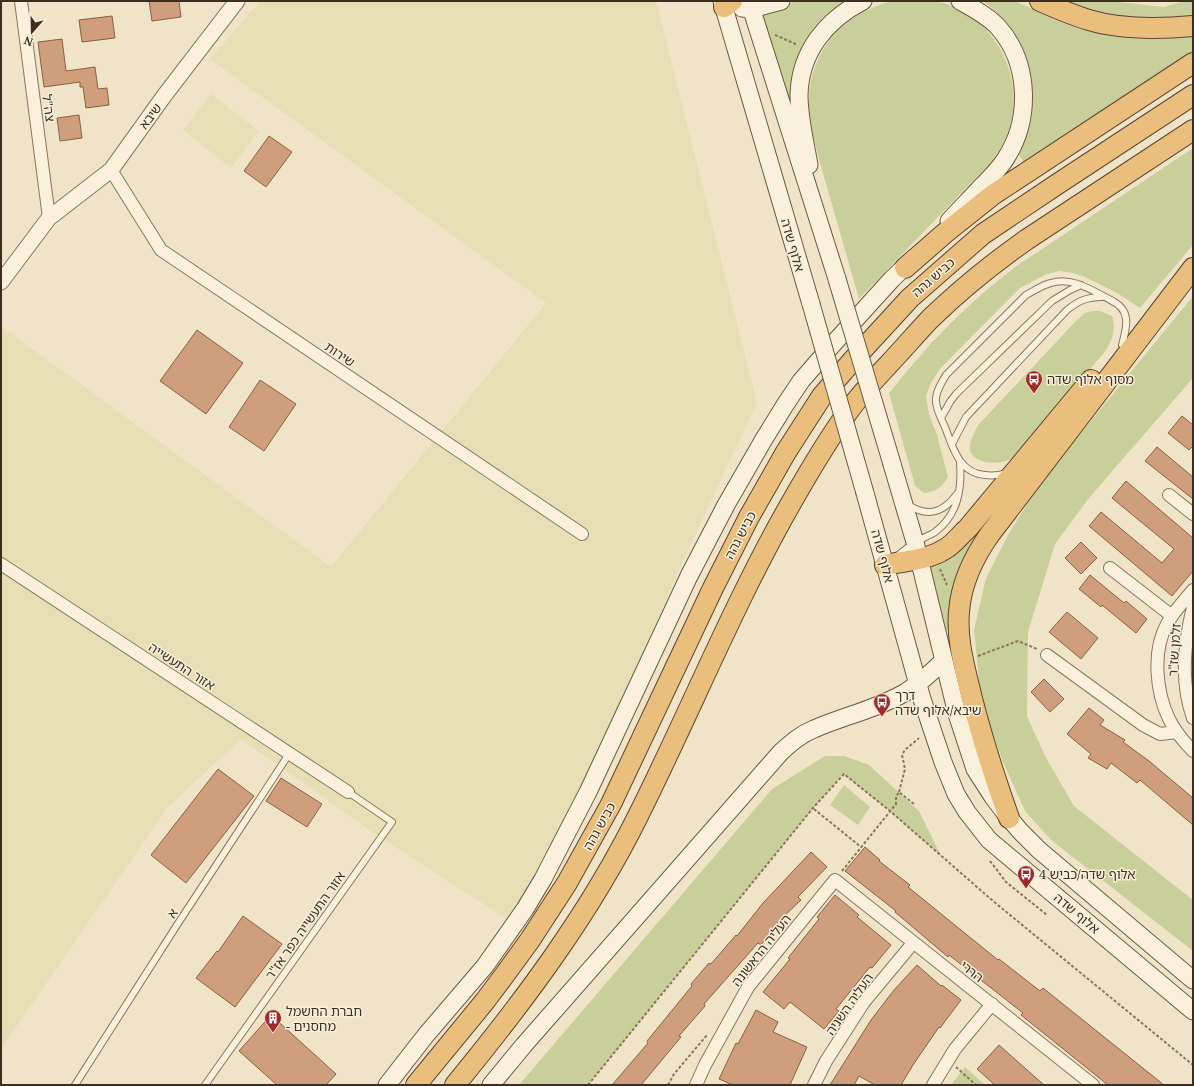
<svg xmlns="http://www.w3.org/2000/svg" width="1194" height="1086" viewBox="0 0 1194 1086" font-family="'Noto Serif','Noto Sans Hebrew',serif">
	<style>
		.farmland { fill: #e6deb5 }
		.green { fill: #c9cf9b }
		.building { fill: #cf9f7d; stroke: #8d5f41 }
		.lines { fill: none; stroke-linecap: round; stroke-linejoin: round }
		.service-casing { stroke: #8d765c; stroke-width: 8 }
		.minor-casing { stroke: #8d765c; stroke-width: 14 }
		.tertiary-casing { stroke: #8d765c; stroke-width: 17 }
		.secondary-casing { stroke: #6f573f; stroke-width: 19 }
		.trunk-casing { stroke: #5b4430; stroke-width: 22 }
		.path { stroke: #8d765c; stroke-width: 2; stroke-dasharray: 3 2; stroke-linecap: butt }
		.service { stroke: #faf1dc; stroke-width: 6 }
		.minor { stroke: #faf1dc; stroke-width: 12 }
		.tertiary { stroke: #faf1dc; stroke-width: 15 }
		.secondary { stroke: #faf1dc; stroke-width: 17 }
		.trunk { stroke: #eabe7c; stroke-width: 20 }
		.secondary-bridge-casing { stroke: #6f573f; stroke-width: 19; stroke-linecap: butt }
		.secondary-bridge { stroke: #faf1dc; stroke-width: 17 }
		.labels { text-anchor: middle; stroke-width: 3; stroke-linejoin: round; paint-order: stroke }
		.street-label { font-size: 13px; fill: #3d2e20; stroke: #f7eed8 }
		.poi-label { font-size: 13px; fill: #3d2e20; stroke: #f7eed8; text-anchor: start }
	</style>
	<rect width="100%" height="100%" fill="#f0e4c8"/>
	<path class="farmland" d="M260,1H656L757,403L682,563L599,752L562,826L510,921L375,834L241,739L168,807L1,1049V326L331,567L546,303L210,59Z
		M211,94L259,131L231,168L183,130Z"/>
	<path class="green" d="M797,1H851L826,15L814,27L803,45L797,60L793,97L786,99L760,11Z
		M892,1C908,1 928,0 944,3C989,16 1019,65 1013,111C1011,131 1002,148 990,163L859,299C849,264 839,229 829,194C824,178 820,163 816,147C813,139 810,131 809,124C803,63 832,17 892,1Z
		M982,1H1015L1053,18L1089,29L1193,34V55L1025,165L1019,154C1025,141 1031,127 1032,113C1037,71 1019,24 982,1Z
		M1054,1H1111L1164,7L1184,1H1193V15C1179,18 1164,21 1150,21C1118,21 1085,10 1054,1Z
		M1193,148V245L1140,308L1117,293L1085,277L1073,273L1059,271L1047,274L1020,288L939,370L931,383L926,396L929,414L937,435L948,477C942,487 936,492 924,493L915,486L889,393C926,346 969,301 1018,265Z
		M1193,296V378L1089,498L1055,544L1028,632L1027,716L1045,756L1074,806L1193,900V951L1051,840L1025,811L1003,762L981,701L974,630L986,578L1008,535L1040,483Z
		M1093,311H1100L1112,316C1116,328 1113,338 1107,349L1021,451C1018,453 1014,457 1011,459C1000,465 972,465 970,449C969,441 975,432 978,425L1076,321L1085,313Z
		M981,521L989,527L954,632L944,630L927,565Z
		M825,756H844L869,765L919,811L941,856L890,811L843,774L813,808L588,1085H519L772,789Z
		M844,785L870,807L858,825L830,805Z
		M965,1067L985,1085H951Z"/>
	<path class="building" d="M149,1H179L181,17L152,21Z
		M112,16L115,38L82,42L79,20Z
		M62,39L66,71L95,67L98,89L107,88L109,105L86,108L83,87H80V82L44,87L38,42Z
		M79,115L82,138L60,141L57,118Z
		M269,136L292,152L266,187L244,171Z
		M197,330L243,363L206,414L160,381Z
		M260,380L296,404L264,451L229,427Z
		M1182,416L1193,425V446L1189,450L1168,433Z
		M1157,447L1193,477V499L1145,461Z
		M1126,481L1193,538V571L1172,596L1089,526L1101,512L1162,563L1174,549L1112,498Z
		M1081,542L1097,558L1081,574L1065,558Z
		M1090,575L1124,603L1126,601L1147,619L1136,633L1102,605L1101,607L1079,589Z
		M1067,612L1098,638L1081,659L1049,632Z
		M1044,679L1064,699L1050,712L1031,692Z
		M1089,708L1104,720L1100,725L1125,740L1123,742L1149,761L1193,798V825L1140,780L1137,783L1111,763L1107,769L1088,758L1091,754L1067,734Z
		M218,769L254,796L186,883L151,855Z
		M281,778L322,804L307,827L266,801Z
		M865,847L880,860L879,861L910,885L908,887L972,939L998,960L999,959L1040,991L1043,988L1164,1085H1108L1021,1015L1023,1013L949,955L948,957L895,912L896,911L845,871Z
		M811,852L827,867L798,897L801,900L780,920L761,945L758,943L704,1004L705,1006L679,1036L681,1037L641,1085H612L648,1043L647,1041L692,986L691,984L709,963L711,964L736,935L737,936L763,903Z
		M835,895L859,915L857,917L891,945L872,968L870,967L836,1009L839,1011L824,1029L790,1002L784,1009L763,992L790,959L788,958L819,919L817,917Z
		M243,916L282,944L235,1007L196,978L217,951L218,952Z
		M917,965L941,986L942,985L961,1000L940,1028L939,1027L913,1065L901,1085H875L859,1076L854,1085H830L871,1020L894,990Z
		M756,1010L778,1022L773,1032L807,1047L790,1085H733L719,1079L736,1043L738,1044Z
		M271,1015L336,1074L326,1085H277L239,1051Z
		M999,1045L1044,1085H995L977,1069Z"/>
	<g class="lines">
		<g class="service-casing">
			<path id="service" d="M1110,300C1132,309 1127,327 1122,345
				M941,418L950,402L956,394L1052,301L1070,290L1081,285
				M952,444L966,417L1067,310C1078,301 1087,297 1102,297
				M1006,473C1000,475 992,476 985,475C959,473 953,448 945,427C941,418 935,407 936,398C937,389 942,382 946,375L1026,295C1034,291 1042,285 1051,283C1073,276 1094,292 1113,301
				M907,504C927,518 943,513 957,494
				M896,557C902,552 909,546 916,542C922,538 929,536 935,532C958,515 962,489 960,462
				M75,1085L177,925L289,754
				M205,1085L392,822L348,792"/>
		</g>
		<g class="minor-casing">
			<path id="minor" d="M21,1L49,218
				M111,170L161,250L582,534
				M1169,495L1193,514
				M1,564L348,792
				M1110,568L1172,616
				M1193,590C1184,601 1174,611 1167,624C1152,651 1156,692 1169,719C1175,731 1184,742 1193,751
				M1193,607C1184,643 1180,682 1193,718
				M1047,655L1143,725L1160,734L1177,732
				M696,1085L705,1065L748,987L835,880L1093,1085
				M814,1085L826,1061L864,1002L913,943
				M933,1085L955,1049L992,1004"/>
		</g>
		<g class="tertiary-casing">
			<path id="tertiary" d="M1,282L49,218L111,170L164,96L237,1"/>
		</g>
		<g class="secondary-casing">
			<path id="secondary" d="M722,1L811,304
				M749,1L837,279
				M742,8L752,9L781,1
				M809,165C805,142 799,118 799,95C800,52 826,20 863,1
				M949,221C960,209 971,198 982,186C991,177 1000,168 1006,158C1031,119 1030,63 998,27C988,16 973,8 960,1
				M892,464L915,542L957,714L975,769L993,797L1009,818L1020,831L1039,850L1193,980
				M865,493L922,699L943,762L956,794L967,812L989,840L1193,1011
				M387,1085L426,1035L485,966L525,909L543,879L588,792L689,576L726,505L764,439L785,405L801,381L834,343L892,279L914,258
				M491,1085L524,1045L781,752C791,743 801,734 814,729C844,716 877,709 906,692C920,683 932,672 944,660"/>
		</g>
		<g class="trunk-casing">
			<path id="trunk" d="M1040,1C1056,8 1072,15 1089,20C1122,30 1159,29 1193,26
				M724,7L732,1
				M905,268L945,233L994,194L1193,63
				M885,565C905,561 928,560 945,549C954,544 960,535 968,528L1091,380
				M1009,818C993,773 978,726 967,678C962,657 957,635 959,612C961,583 973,558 990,534L1193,268
				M416,1085L485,1001L506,973L530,940L567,883L611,804L713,588L749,517L786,452L822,396L853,360L910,298L983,234L1056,185L1193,95
				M455,1085C524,1001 590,913 638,816C692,708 737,595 798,491C813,465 828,440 845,416C857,398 873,381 888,365C902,350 916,334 930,319C960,290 992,264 1026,240L1193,130"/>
		</g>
		<path class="path" d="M775,35L798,45
			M940,569L947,585
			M978,656L1018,641L1037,649
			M899,792L905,769L902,755L905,750L919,738
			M814,809L861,847
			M990,861L1006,882L1047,915
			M842,871L896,804V797L899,792L914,804
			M956,1067L976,1085
			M588,1085L813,808L844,774L890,811L993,901L1193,1065
			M668,1085L674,1074L707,1035"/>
		<use href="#service" class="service"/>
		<use href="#minor" class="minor"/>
		<use href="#tertiary" class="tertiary"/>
		<use href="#secondary" class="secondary"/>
		<use href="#trunk" class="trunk"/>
		<g class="secondary-bridge-casing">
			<path id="secondary-bridge" d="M837,279L892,464
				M811,304L865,493"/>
		</g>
		<use href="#secondary-bridge" class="secondary-bridge"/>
	</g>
	<defs>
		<g id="bus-pin" transform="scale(0.9)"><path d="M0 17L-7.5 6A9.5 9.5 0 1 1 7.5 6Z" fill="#9e2a2b" stroke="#f7eed8"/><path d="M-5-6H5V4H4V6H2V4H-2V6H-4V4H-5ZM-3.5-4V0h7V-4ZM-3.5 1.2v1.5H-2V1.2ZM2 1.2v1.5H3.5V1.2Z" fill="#fff"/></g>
		<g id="building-pin" transform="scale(0.9)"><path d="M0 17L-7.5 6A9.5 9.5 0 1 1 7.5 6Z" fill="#9e2a2b" stroke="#f7eed8"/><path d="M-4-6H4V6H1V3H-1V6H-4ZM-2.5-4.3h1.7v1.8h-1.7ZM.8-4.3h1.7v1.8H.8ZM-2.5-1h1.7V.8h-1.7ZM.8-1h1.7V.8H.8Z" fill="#fff"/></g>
	</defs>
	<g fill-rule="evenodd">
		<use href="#bus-pin" x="1034" y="379"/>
		<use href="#bus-pin" x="882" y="702"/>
		<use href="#bus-pin" x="1026" y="874"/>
		<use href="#building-pin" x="273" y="1018"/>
	</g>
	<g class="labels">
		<g class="street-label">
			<text transform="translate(49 108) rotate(82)" y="5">צה"ל</text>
			<text transform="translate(150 116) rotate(-54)" y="5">שיבא</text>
			<text transform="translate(793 245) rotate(74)" y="5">אלוף שדה</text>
			<text transform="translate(933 277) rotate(-41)" y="5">כביש גהה</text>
			<text transform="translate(340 354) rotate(34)" y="5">שירות</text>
			<text transform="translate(740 535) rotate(-62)" y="5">כביש גהה</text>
			<text transform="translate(883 556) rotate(75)" y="5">אלוף שדה</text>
			<text transform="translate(1174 650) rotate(-86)" y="5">זלמן שז"ר</text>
			<text transform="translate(182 666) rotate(33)" y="5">אזור התעשייה</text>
			<text transform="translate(599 826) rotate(-61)" y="5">כביש גהה</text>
			<text transform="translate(172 913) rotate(-57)" y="5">א</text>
			<text transform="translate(1077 913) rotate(40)" y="5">אלוף שדה</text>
			<text transform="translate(305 925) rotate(-55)" y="5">אזור התעשייה כפר אז"ר</text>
			<text transform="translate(761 950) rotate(-52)" y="5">העליה הראשונה</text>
			<text transform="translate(972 971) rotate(38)" y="5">הררי</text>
			<text transform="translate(849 1004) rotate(-55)" y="5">העליה השניה</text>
		</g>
		<g class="poi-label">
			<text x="1047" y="384">מסוף אלוף שדה</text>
			<text x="895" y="700">דרך<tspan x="895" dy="15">שיבא/אלוף שדה</tspan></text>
			<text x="1039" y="879">אלוף שדה/כביש 4</text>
			<text x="286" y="1016">חברת החשמל<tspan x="286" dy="15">- מחסנים</tspan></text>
		</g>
	</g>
	<rect width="1194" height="1086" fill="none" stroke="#3d2e20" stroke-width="4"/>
	<g transform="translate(32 32) rotate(200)" stroke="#f7eed8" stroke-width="3" paint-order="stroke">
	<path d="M0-3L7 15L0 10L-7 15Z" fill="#3d2e20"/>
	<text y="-6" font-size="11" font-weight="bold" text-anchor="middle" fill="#3d2e20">N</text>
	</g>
</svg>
